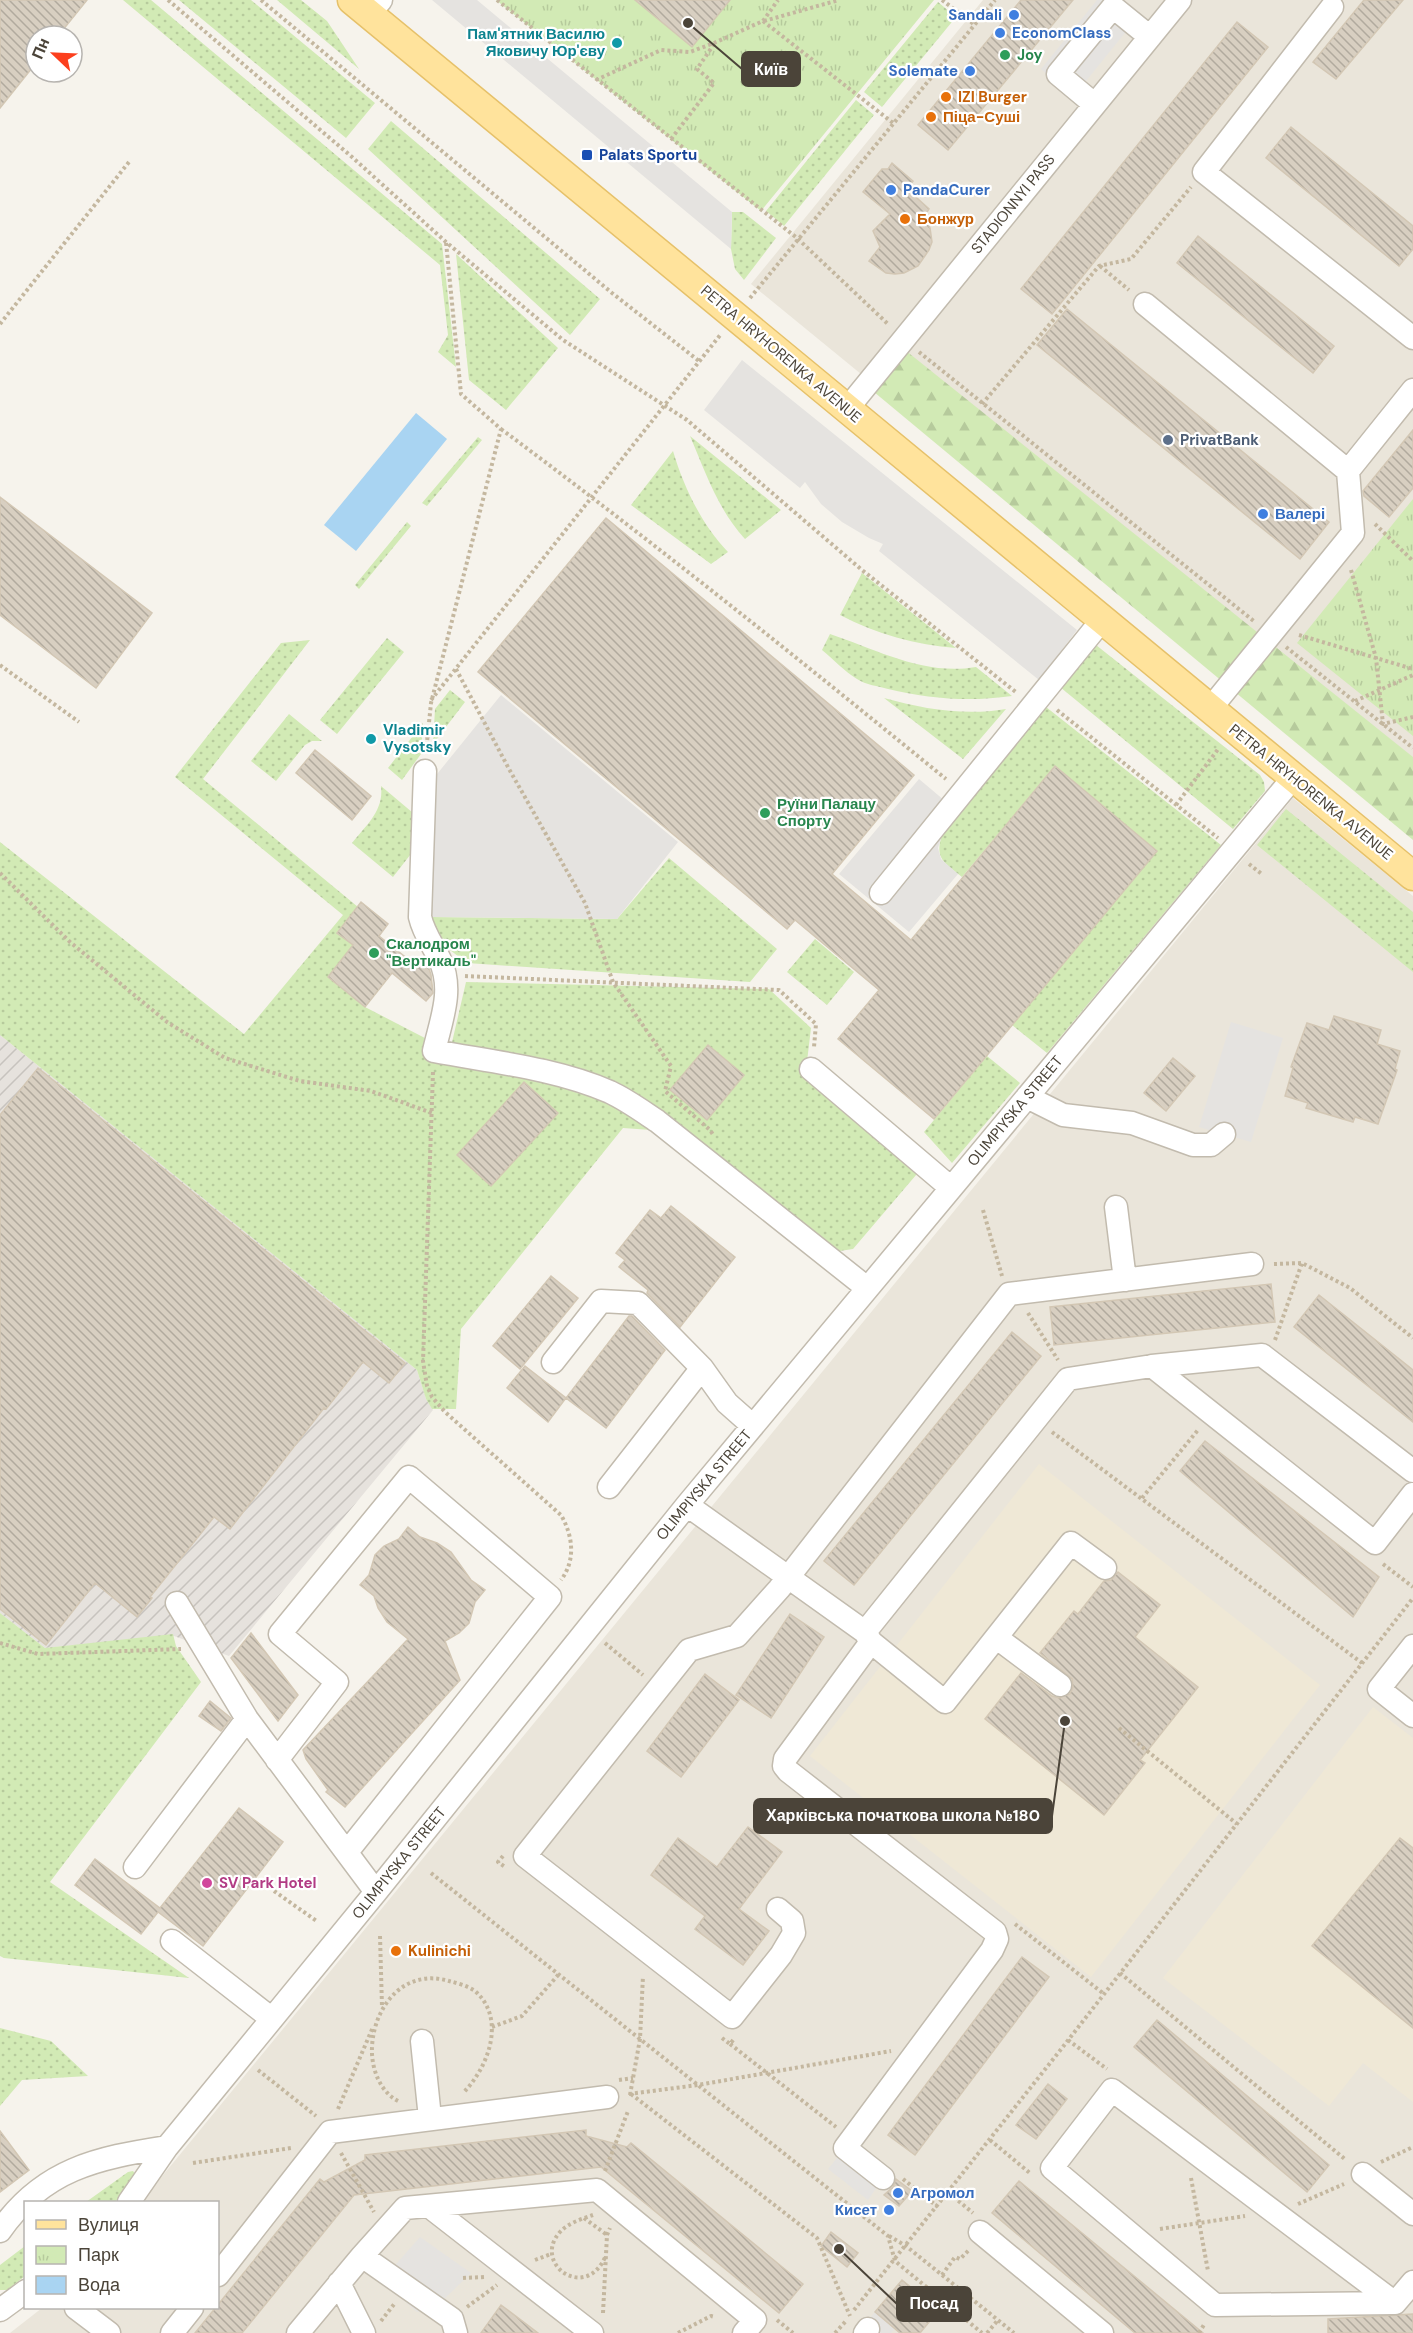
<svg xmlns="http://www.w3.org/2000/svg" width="1413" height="2333" viewBox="0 0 1413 2333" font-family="'DM Sans',sans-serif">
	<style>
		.residential { fill: #eae5da }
		.industrial { fill: url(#industrial-furrows) }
		.education { fill: #efe8d6 }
		.grass { fill: url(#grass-dots) }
		.forest { fill: url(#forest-firs) }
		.park { fill: url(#park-tufts) }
		.parking { fill: #e5e3e0 }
		.water { fill: #a9d4f2 }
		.building { fill: url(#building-back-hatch); stroke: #d3c7b4; stroke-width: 1.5 }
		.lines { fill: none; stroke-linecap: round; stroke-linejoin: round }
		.minor-casing { stroke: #c2bbae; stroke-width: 25 }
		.major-casing { stroke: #e6c16a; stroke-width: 31 }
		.path { stroke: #c4b79f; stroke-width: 4; stroke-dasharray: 3 3; stroke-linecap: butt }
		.minor { stroke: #fff; stroke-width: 22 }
		.major { stroke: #ffe39c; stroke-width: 28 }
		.shop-dot { fill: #3f7fe0; stroke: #fff; stroke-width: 2 }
		.culture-dot { fill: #0f9aa8; stroke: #fff; stroke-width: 2 }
		.leisure-dot { fill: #2e9e5b; stroke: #fff; stroke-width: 2 }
		.food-dot { fill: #e8710a; stroke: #fff; stroke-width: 2 }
		.transit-dot { fill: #1a4fb4; stroke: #fff; stroke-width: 2 }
		.service-dot { fill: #5c6f8a; stroke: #fff; stroke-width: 2 }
		.hotel-dot { fill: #d1479c; stroke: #fff; stroke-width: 2 }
		.labels { text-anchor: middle; stroke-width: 4.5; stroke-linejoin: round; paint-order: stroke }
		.shop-label { font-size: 15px; font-weight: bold; fill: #366cbe; stroke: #fff; text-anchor: start }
		.culture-label { font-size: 15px; font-weight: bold; fill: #0d838f; stroke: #fff; text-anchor: end }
		.leisure-label { font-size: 15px; font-weight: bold; fill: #27864d; stroke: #fff; text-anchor: start }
		.food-label { font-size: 15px; font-weight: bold; fill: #c56008; stroke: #fff; text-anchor: start }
		.transit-label { font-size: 15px; font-weight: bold; fill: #164399; stroke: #fff; text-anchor: start }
		.street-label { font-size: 15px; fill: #4b4439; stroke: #fff }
		.service-label { font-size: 15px; font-weight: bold; fill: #4e5e75; stroke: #fff; text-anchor: start }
		.hotel-label { font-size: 15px; font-weight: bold; fill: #b23c85; stroke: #fff; text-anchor: start }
		.leader { fill: none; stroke: #4b4439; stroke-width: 2 }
		.callout-dot { fill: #4b4439; stroke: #fff; stroke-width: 2 }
		.callout { fill: #4b4439; stroke: #4b4439; stroke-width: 2 }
		.callout-label { font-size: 16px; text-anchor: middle; font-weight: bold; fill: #fff }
	</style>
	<defs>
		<pattern id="industrial-furrows" width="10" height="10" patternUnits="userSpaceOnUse" patternTransform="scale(1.5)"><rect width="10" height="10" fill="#e6e2dd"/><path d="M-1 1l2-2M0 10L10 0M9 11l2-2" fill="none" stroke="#c7c3be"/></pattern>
		<pattern id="grass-dots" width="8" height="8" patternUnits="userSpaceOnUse" patternTransform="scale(1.5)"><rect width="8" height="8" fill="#d2eab5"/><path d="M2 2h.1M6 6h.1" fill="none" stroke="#b6ca9c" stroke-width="1.8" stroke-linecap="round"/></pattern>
		<pattern id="forest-firs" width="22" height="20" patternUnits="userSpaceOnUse" patternTransform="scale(1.5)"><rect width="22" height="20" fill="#d2eab5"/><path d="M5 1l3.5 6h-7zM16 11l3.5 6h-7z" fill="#b6ca9c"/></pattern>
		<pattern id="park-tufts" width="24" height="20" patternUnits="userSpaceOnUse" patternTransform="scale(1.5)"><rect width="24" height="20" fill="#d2eab5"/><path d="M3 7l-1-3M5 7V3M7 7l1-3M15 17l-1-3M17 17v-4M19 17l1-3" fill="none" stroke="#b6ca9c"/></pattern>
		<pattern id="building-back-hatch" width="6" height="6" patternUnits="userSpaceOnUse" patternTransform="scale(1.5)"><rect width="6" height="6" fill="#d8cfc1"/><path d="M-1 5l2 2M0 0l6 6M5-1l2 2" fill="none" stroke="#b1aa9e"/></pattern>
	</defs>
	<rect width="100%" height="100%" fill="#f6f3ec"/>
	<path class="residential" d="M983,0H1413V826L751,284Z
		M1293,798L1413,896V2333H10L42,2308H218V2202H141Z"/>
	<path class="industrial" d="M0,1035L417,1370L426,1399L433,1410L229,1656L174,1636L45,1648L0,1613Z"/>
	<path class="education" d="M1039,1464L1320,1685L1091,1977L810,1756Z
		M1373,1707L1413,1738V2102L1363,2063L1329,2106L1163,1978Z"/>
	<path class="grass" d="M123,0H151L442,244L456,367L438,352L448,335L440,265Z
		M179,0H251L375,103L346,138Z
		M277,0H301L327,21L359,69Z
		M938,2L956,17L882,107L864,92Z
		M856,100L874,115L784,226L766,211Z
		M391,121L600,299L570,335L368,149Z
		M732,212H743L776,238L744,280L735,269L731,249Z
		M456,254L558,348L506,410L469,380Z
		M690,436L781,510L745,539C718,510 705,471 690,436Z
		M478,437L482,440L427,506L422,503Z
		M673,451C684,488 702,525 728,552L711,564L631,505Z
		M407,522L411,526L359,589L355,585Z
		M862,573L956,648C916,645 876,634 840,615Z
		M830,634C878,650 924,676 976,667L1012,696C970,702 929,699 888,689C878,686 866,685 857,679C845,672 833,659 822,650Z
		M387,638L404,652L337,734L320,720Z
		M310,640L203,779L358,907L337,933L353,945L328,977L365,1007L450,1051L466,982L769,989L811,1028L806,1070L922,1168L853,1249L813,1255L651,1130L623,1128L461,1329L456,1409H432L426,1399L417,1370L0,1035V842L244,1034L343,915L175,777L281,643Z
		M1096,645L1260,775L1264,782L1265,791L1233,829L1060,687Z
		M450,690L465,702L433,744L435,709Z
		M884,698C923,709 965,716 1006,709L963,759Z
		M1046,707L1221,845L1047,1053L1012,1025L1157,851L1055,766L962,877C945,863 934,859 942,835Z
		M289,714L322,741H312L305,745L276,781L251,761Z
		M423,723L421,754L402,780L388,768Z
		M381,786L419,818L414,850L393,877L352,843C366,825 384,811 381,786Z
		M1286,809L1413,912V972L1257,845Z
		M669,858L777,949L750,982L467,963L429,934L431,917L617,919Z
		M815,939L854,972L827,1005L787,972Z
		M987,1056L1020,1083L952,1163L924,1132Z
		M0,1613L45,1648L173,1634L176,1646L201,1682L50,1882L189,1978L4,1958L0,1956Z
		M0,2028L51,2041L88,2076L22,2080L0,2106Z
		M133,2171L136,2175L135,2182L115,2202H86L128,2172Z
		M25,2246V2276L7,2290H0V2265Z"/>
	<path class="forest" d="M905,350L1413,757V840L874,392Z"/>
	<path class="park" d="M496,0H934L761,211Z
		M1413,499V736L1297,643Z"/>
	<path class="parking" d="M432,0H477L732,212L731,249Z
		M1097,0H1105L1133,23L1073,97L1041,69Z
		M742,360L1077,630L1039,680L879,551L883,544L869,538L842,522L821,504L805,482L800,488L704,410Z
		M501,695L678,842L617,919L431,917L429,784Z
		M919,779L951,806L938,848L941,859L958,874L909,932L839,874Z
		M1231,1022L1283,1038L1251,1142L1199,1127Z
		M845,2148L883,2178L868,2200L828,2169Z
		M420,2237L471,2273L435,2308L417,2312L381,2281Z
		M875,2312L895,2329L891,2333H858Z"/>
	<path class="water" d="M416,413L447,439L356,551L324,525Z"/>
	<path class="building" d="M0,0H87L58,36H36V63L0,108Z
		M635,0H730L692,47Z
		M1021,0H1073L948,150L918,125Z
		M1364,0H1403L1336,79L1313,62Z
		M1237,22L1268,47L1052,314L1021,289Z
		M1291,127L1413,226V249L1399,266L1266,158Z
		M892,163L913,181L907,189L929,209L924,217L930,228L932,242L929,250L918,266L904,273L895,274L886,273L869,261L880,247L873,231L890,214L863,192L882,169H888Z
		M1198,236L1334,346L1313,373L1177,263Z
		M1067,309L1329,522L1300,559L1037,345Z
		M1413,430V488L1389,517L1364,496L1363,491Z
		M0,497L152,613L96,688L0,615Z
		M606,518L914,775L832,874L911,940L1055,766L1157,851L934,1119L838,1039L879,990L795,920L787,929L478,672Z
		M315,750L371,796L352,820L296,773Z
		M361,902L388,924L379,936L418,967L423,962L428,965L431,975L433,993L426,1001L392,973L365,1007L328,977L353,945L337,933Z
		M1334,1016L1381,1030L1377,1044L1400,1051L1395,1069L1397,1070L1378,1124L1355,1117L1353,1122L1306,1108L1308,1103L1285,1096L1293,1068L1291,1067L1307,1023L1329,1030Z
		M708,1045L744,1075L707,1120L670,1090Z
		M1173,1058L1195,1076L1166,1111L1144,1093Z
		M38,1068L405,1363L389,1383L363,1362L326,1409L324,1408L230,1529L214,1517L150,1597L152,1598L137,1617L95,1583L46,1645L0,1609V1115Z
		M524,1082L558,1113L491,1186L457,1155Z
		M671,1206L735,1257L680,1327L647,1293L648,1290L619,1267L625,1260L616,1253L650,1210L661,1218Z
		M551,1276L578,1298L520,1369L493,1346Z
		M1271,1284L1275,1322L1054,1345L1050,1307Z
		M1319,1295L1413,1370V1422L1294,1327Z
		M629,1316H632L665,1350L606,1428L566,1398Z
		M1012,1332L1041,1356L854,1585L824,1561Z
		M525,1366L566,1398L548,1422L507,1388Z
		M1205,1441L1379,1577L1353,1617L1180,1471Z
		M408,1527L420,1537L437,1543L451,1552L471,1580L485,1590L475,1602L469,1623L459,1633L445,1641L460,1680L345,1807L326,1792L328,1790L306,1759L303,1750L408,1639L387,1622L378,1608L374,1596L360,1585L369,1575L375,1555L384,1546L399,1539Z
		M1118,1572L1160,1605L1135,1637L1198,1687L1140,1760L1145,1763L1104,1815L985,1719L1021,1673L1052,1696L1059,1698L1070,1694L1073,1687L1072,1679L1040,1653L1074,1611L1078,1614L1104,1581L1111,1580Z
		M790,1614L824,1637L771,1718L736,1695Z
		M251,1633L298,1695L278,1721L231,1658Z
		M705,1674L739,1700L681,1777L647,1751Z
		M210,1701L231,1718L221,1731L199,1716Z
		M239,1808L283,1842L203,1946L158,1912L141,1934L75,1885L95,1859L160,1908Z
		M748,1827L782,1852L739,1909L769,1931L743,1965L695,1929L705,1916L651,1875L678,1838L717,1867Z
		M1400,1838L1413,1848V2028L1312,1946Z
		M1022,1957L1049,1977L915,2155L888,2135Z
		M1157,2020L1329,2165L1307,2192L1134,2047Z
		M1048,2084L1067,2099L1036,2139L1016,2125Z
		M586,2130V2136L627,2147L631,2143L803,2284L779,2313L601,2167L354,2195L242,2333H195L320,2179L324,2182L365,2160V2155Z
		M0,2131L29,2170L0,2192Z
		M896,2179L912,2191L899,2206L884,2195L893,2187Z
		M1019,2181L1203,2333H1135L992,2213Z
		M831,2232L858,2253L847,2267L821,2246Z
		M902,2280L939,2310L920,2333H900L875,2312Z
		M501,2305L538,2333H481Z
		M1413,2314V2333H1328V2319Z"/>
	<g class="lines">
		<g class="minor-casing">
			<path id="minor" d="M1332,7L1204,172L1413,338
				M369,14L381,0
				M1094,104L1058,74L1113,7L1150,37
				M1145,304L1348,471
				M847,409L1180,0
				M1210,709L1353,533L1348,471L1413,390
				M425,771L420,917C424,934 433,945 440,960C454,990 441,1020 434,1051C492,1062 555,1068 610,1092C627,1100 642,1111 657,1121L867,1288
				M881,893L1102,620
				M811,1069L951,1188
				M1027,1097L1063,1115L1132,1123L1193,1145H1211L1224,1134
				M1116,1207L1125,1280
				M553,1362L601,1301L638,1303L702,1368L727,1403L753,1426
				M1152,1366L1375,1543L1413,1494
				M609,1487L702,1368
				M687,1505L865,1632L1068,1379L1152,1366L1262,1355L1413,1471
				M177,1603L247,1719L376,1892
				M865,1632L871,1642L945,1702L1071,1543L1105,1568
				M997,1638L1060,1685
				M871,1642L785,1759L784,1766L788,1771L995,1932L997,1939L992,1950L845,2148L883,2178
				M1413,1646L1379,1689L1413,1716
				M277,1760L337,1682L280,1634L409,1477L550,1597L347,1852
				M135,1867L247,1719
				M778,1909L792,1921L794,1933L781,1955L732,2017L525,1856L689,1650L737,1636L779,1589L1009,1294L1252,1264
				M172,1941L272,2019
				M422,2041L430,2118
				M1363,2174L1413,2214
				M129,2202L167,2147L376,1892L687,1505L1293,778
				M430,2207L592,2333
				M0,2231C43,2169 97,2158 167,2147
				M980,2232L1102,2333
				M362,2256L452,2319L456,2333
				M218,2275L330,2132L607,2097
				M339,2283L364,2333
				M1395,2303L1112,2090L1052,2168L1215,2305L1395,2303L1413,2282
				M76,2308L109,2333
				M0,2310L26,2291
				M172,2333L192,2308
				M298,2333L362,2256L405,2208L597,2190L755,2320L744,2333
				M865,2333L868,2329"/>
		</g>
		<g class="major-casing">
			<path id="major" d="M352,0L1413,876"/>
		</g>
		<path class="path" d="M168,0L352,157L446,242L563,340L687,420L862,570L1017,693
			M261,0L612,293L699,361
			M497,0L797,238L889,325
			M942,0L975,25
			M763,21L893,123
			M764,21L839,0
			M596,80L661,50L690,52L714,43L763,21L778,0
			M671,139L714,83L697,69L714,44
			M1100,266L1129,290
			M750,298L995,0
			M0,324L129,162
			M919,352L1255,622
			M982,404L1099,266L1131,259L1191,187
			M501,429C652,541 800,660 946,779
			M1375,524L1413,561
			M1351,570L1376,658L1383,724L1413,717
			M1299,635L1413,669
			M1286,647L1413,748
			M0,665L79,722
			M456,669L509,769L585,903L613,982L671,1066L665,1091L710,1130L714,1136
			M431,700L721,334
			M1355,701L1413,675
			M1057,710L1218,838
			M426,752L431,703L501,429L461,394L446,242
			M1176,805L1219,748
			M1249,864L1263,875
			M0,873L70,942L167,1022L225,1058L300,1081L371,1091L432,1113
			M465,976L779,990L816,1024L814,1047
			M433,1072L423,1361L427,1386L432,1397L445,1412L561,1515C573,1536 576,1560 561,1580
			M983,1210L1002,1276
			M1274,1264L1302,1263L1350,1288L1413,1338
			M1028,1313L1058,1360
			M1275,1340L1302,1263
			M1052,1432L1362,1663
			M1142,1498L1198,1430
			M1383,1564L1413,1587
			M0,1643L38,1654L181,1649
			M605,1643L643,1675
			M1119,1728L1237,1824
			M503,1856L498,1862L505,1867
			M431,1873L888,2236L895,2261L982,2333
			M274,1891L318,1922
			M1015,1924L1104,1994
			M380,1936L382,2007
			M1120,1973L1346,2160
			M492,2027L522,2016L559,1974
			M722,2038L730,2044L734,2039
			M1068,2040L1107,2069
			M730,2044L836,2127
			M258,2070L316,2116
			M619,2080L633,2078
			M629,2094L698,2085L891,2051
			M631,2094L817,2238L850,2316
			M630,2095L640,2039L643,1976
			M398,2101C379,2091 371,2067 372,2047C374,2005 405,1968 449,1981C457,1983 468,1986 475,1991C507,2019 488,2068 463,2093
			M338,2109L373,2027
			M990,2140L1031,2174
			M341,2153L374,2212
			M1381,2162L1413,2147
			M193,2163L291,2148
			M605,2171L628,2111
			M1191,2178L1208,2271
			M903,2179L938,2207
			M949,2193L973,2213
			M1298,2204L1344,2184
			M593,2215C582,2219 568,2223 560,2232C531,2264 587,2303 606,2255
			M584,2218L607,2235
			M1160,2229L1245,2216
			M889,2236L906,2246L1014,2333
			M535,2260L551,2254
			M942,2275L955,2257L960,2259L970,2249
			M463,2278L484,2277
			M467,2307L497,2285
			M854,2310L1062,2048L1413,1598
			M603,2313L607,2235L610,2228
			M777,2320L793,2333
			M381,2321L395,2303
			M678,2333L711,2316L715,2317
			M835,2333L846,2321
			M987,2333L998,2320
			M1199,2333L1205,2323"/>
		<use href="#minor" class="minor"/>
		<use href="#major" class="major"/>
	</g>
	<g class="shop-dot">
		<circle cx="1014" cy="15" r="6"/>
		<circle cx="1000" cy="33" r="6"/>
		<circle cx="970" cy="71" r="6"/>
		<circle cx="891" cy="190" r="6"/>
		<circle cx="1263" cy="514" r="6"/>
		<circle cx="898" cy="2193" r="6"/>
		<circle cx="889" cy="2210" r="6"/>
	</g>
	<g class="culture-dot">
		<circle cx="617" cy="43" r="6"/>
		<circle cx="371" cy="739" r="6"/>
	</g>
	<g class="leisure-dot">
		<circle cx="1005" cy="55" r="6"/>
		<circle cx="765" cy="813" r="6"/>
		<circle cx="374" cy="953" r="6"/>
	</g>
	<g class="food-dot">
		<circle cx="946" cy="97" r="6"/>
		<circle cx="931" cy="117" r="6"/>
		<circle cx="905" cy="219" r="6"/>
		<circle cx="396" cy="1951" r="6"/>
	</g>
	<rect class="transit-dot" x="581" y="149" width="12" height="12" rx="3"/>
	<circle class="service-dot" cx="1168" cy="440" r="6"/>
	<circle class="hotel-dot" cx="207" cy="1883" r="6"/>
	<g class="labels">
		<g class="shop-label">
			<text x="1002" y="20" text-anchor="end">Sandali</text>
			<text x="1012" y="38">EconomClass</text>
			<text x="958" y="76" text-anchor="end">Solemate</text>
			<text x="903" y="195">PandaCurer</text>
			<text x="1275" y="519">Валері</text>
			<text x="910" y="2198">Агромол</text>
			<text x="877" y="2215" text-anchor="end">Кисет</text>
		</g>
		<g class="culture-label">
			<text x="605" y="39">Пам'ятник Василю<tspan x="605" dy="17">Яковичу Юр'єву</tspan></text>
			<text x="383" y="735" text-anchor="start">Vladimir<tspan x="383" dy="17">Vysotsky</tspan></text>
		</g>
		<g class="leisure-label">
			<text x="1017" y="60">Joy</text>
			<text x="777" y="809">Руїни Палацу<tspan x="777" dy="17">Спорту</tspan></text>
			<text x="386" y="949">Скалодром<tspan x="386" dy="17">"Вертикаль"</tspan></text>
		</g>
		<g class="food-label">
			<text x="958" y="102">IZI Burger</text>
			<text x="943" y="122">Піца-Суші</text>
			<text x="917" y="224">Бонжур</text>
			<text x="408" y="1956">Kulinichi</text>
		</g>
		<g class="transit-label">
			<text x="599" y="160">Palats Sportu</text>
		</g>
		<g class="street-label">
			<text transform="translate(1013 204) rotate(-51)" y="5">STADIONNYI PASS</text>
			<text transform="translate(781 354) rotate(40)" y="5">PETRA HRYHORENKA AVENUE</text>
			<text transform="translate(1311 792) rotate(39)" y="5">PETRA HRYHORENKA АVENUE</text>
			<text transform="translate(1015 1111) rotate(-50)" y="5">OLIMPIYSKA STREET</text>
			<text transform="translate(704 1485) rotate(-50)" y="5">OLIMPIYSKA STREET</text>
			<text transform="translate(399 1863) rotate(-51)" y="5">OLIMPIYSKA STREET</text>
		</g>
		<g class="service-label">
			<text x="1180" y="445">PrivatBank</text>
		</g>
		<g class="hotel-label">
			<text x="219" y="1888">SV Park Hotel</text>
		</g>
	</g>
	<path class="leader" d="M688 23L742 69M1065 1721L1052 1816M839 2249L897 2304"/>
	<g class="callout-dot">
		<circle cx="688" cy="23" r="6"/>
		<circle cx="1065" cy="1721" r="6"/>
		<circle cx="839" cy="2249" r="6"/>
	</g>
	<g class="callout">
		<rect x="742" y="52" width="58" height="34" rx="6"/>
		<rect x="754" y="1799" width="298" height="34" rx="6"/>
		<rect x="897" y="2287" width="74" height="34" rx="6"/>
	</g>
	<g class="callout-label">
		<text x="771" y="75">Київ</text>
		<text x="903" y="1821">Харківська початкова школа №180</text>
		<text x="934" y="2309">Посад</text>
	</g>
	<rect x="24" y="2201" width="195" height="108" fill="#ffffff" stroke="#b7b4b0" stroke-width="1.5"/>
	<rect x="36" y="2220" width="30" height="9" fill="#ffe39c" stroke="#b7b4b0" stroke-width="1.5"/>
	<text x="78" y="2231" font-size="18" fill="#4b4439">Вулиця</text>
	<rect x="36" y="2246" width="30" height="18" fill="url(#park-tufts)" stroke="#b7b4b0" stroke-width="1.5"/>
	<text x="78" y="2261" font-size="18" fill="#4b4439">Парк</text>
	<rect x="36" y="2276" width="30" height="18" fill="#a9d4f2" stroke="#b7b4b0" stroke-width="1.5"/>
	<text x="78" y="2291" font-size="18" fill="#4b4439">Вода</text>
	<g transform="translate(54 54) rotate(293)"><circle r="28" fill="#ffffff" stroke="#b7b4b0" stroke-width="1.5"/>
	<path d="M0-4.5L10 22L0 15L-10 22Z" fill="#fc3f1d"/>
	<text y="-9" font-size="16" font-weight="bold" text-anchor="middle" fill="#4b4439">Пн</text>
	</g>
</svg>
